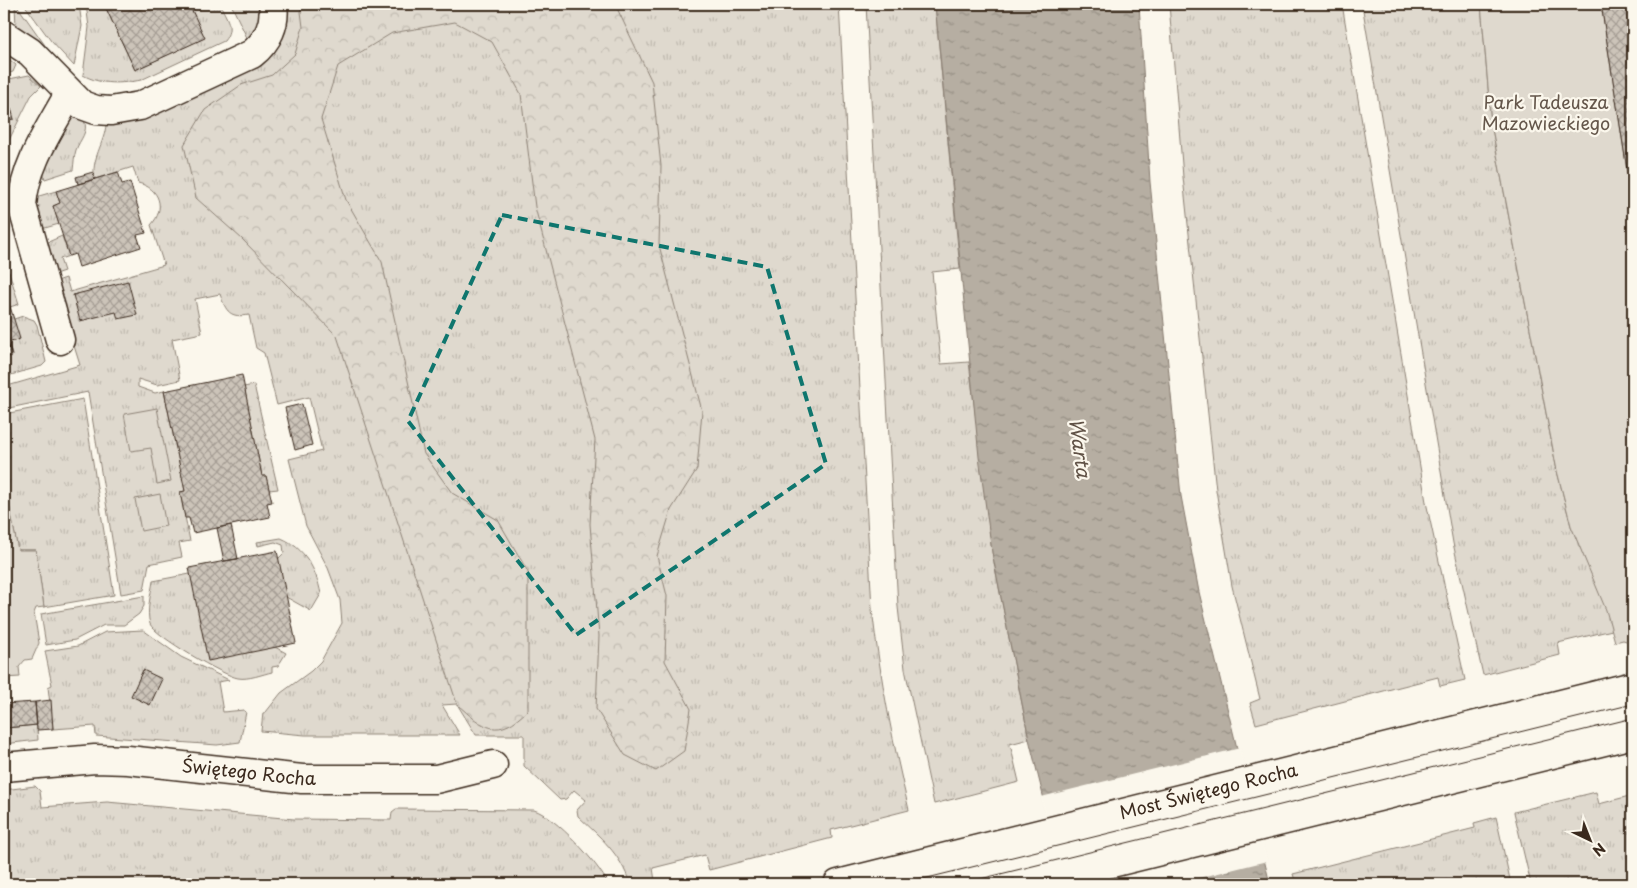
<svg xmlns="http://www.w3.org/2000/svg" width="1637" height="888" viewBox="0 0 1637 888" font-family="'Playpen Sans',sans-serif">
	<style>
		.grass { fill: url(#grass-tufts); stroke: #8d8276 }
		.forest { fill: url(#forest-crowns); stroke: #8d8276 }
		.green { fill: #dfd9ce; stroke: #8d8276 }
		.water { fill: url(#water-ripples); stroke: #85796d }
		.pier { fill: #fbf7ec }
		.building { fill: url(#building-cross-hatch); stroke: #3b2a1e }
		.lines { fill: none; stroke-linecap: round; stroke-linejoin: round }
		.minor-casing { stroke: #3b2a1e; stroke-width: 31 }
		.minor { stroke: #fbf7ec; stroke-width: 28 }
		.tram { stroke: #3b2a1e; stroke-width: 1 }
		.marked { fill: none; stroke: #0f766e; stroke-width: 4; stroke-dasharray: 10 6; stroke-linejoin: round }
		.labels { text-anchor: middle; stroke-width: 4.5; stroke-linejoin: round; paint-order: stroke }
		.park-label { font-size: 18px; fill: #64564a; stroke: #fbf7ec }
		.street-label { font-size: 18px; fill: #3b2a1e; stroke: #fbf7ec }
		.water-label { font-size: 19px; font-style: italic; fill: #605246; stroke: #fbf7ec }
	</style>
	<defs>
		<pattern id="grass-tufts" width="24" height="20" patternUnits="userSpaceOnUse" patternTransform="scale(1.25)"><rect width="24" height="20" fill="#dfd9ce"/><path d="M3 7l-1-3M5 7V3M7 7l1-3M15 17l-1-3M17 17v-4M19 17l1-3" fill="none" stroke="#c0bab0"/></pattern>
		<pattern id="forest-crowns" width="20" height="18" patternUnits="userSpaceOnUse" patternTransform="scale(1.25)"><rect width="20" height="18" fill="#dfd9ce"/><path d="M2 6a3 3 0 1 1 6 0M12 15a3 3 0 1 1 6 0" fill="none" stroke="#c0bab0"/></pattern>
		<pattern id="water-ripples" width="26" height="14" patternUnits="userSpaceOnUse" patternTransform="scale(1.25)"><rect width="26" height="14" fill="#b6aea2"/><path d="M2 4q2-2 4 0t4 0M15 11q2-2 4 0t4 0" fill="none" stroke="#958e83"/></pattern>
		<pattern id="building-cross-hatch" width="8" height="8" patternUnits="userSpaceOnUse" patternTransform="scale(1.25)"><rect width="8" height="8" fill="#ccc4b9"/><path d="M0 0l8 8M0 8l8-8" fill="none" stroke="#a79f96"/></pattern>
	</defs>
	<rect width="100%" height="100%" fill="#fbf7ec"/>
	<filter id="ink" filterUnits="userSpaceOnUse"><feTurbulence type="fractalNoise" baseFrequency=".02" numOctaves="2"/><feDisplacementMap in="SourceGraphic" scale="10" xChannelSelector="R" yChannelSelector="G"/><feConvolveMatrix kernelMatrix="1 2 1 2 8 2 1 2 1" color-interpolation-filters="sRGB"/></filter>
	<g filter="url(#ink)">
		<path class="grass" d="M24,4H79L82,26L74,66L51,41Z
			M86,4H104L135,70L204,38L190,6L195,4H220C226,18 235,27 224,41L141,80C121,84 101,85 83,75L89,27Z
			M231,4H261L263,21L248,40Z
			M284,4H839L872,609C880,678 893,743 909,810L831,830L832,838L709,870L705,855L653,868L655,881L651,884H630C621,854 600,837 578,816L577,810L586,800L574,790L566,799L560,800L524,766V735H476L457,704L442,705L460,735H305L261,731L263,713L266,712L281,693L311,671L321,661L342,623L340,600L328,568L306,526L289,459L322,451L309,397L277,405L264,353L256,348L249,315C230,318 226,312 220,294L195,299L202,333L172,339L180,380L157,385L138,379V387L155,393L164,391L185,491L180,492L190,541L179,543L182,557L149,564L144,590L121,594L88,392L4,409V387L80,365L54,282L66,278L70,292L164,265L151,225C166,209 160,188 138,183L133,167L95,179C90,160 105,143 106,124L253,65Z
			M866,4H935L960,269L932,272L941,364L969,362L992,552L1029,739L1010,744L1019,782L934,804L905,669L898,607Z
			M1169,4H1342L1426,502L1465,680L1440,686L1438,677L1256,724L1250,703L1260,699L1232,586L1216,490L1183,177Z
			M1362,4H1481L1491,123L1557,471L1571,526L1607,610L1612,630L1558,643L1560,655L1483,675L1453,543Z
			M4,55L16,65L13,72L4,74Z
			M29,75L41,86L31,96L4,150L7,155L4,160V80Z
			M71,115L84,120C89,132 80,139 76,150C74,156 74,163 73,170L45,179L40,164Z
			M56,191L60,203L53,206L59,224L45,228L41,227L29,199Z
			M62,236L69,256L60,259L64,271L52,275L46,243Z
			M23,316L34,320L37,325L46,362L42,366L4,377V358L12,355L8,343L14,319Z
			M254,385L278,489L269,490L266,476H262L244,387Z
			M83,399L114,595L44,607L36,550H18L4,479V414Z
			M281,538C305,548 316,569 321,594L311,611L286,597L278,559L284,553L283,545L275,542L258,546L257,542Z
			M190,574L275,647L286,653L278,666L272,667V672C263,674 248,680 238,678C224,676 155,636 150,624C146,611 151,594 153,581Z
			M144,596V606L139,614L124,625H104L75,640L46,645L41,614Z
			M143,630L181,657L229,680L218,682L223,712L244,710L246,712L240,742L217,745L96,736L95,726L53,729L48,687L52,685L45,651L78,646L105,632Z
			M4,725L6,728L37,725L38,740L4,744Z
			M35,786L40,791L42,807L107,802L294,819L391,820L392,812L396,809L534,810C555,816 599,864 608,884H4V790Z
			M1596,792L1599,804L1633,795V884H1531L1514,812Z
			M1496,817L1511,884H1296L1293,874L1475,828L1474,823Z"/>
		<path class="forest" d="M300,4H615L652,82L661,166L659,245L702,411L697,469L671,510L657,556L667,596L665,661L691,709L684,751L656,771L625,755L596,709L599,636L590,524L595,440L535,207L521,94L492,42L455,22L392,33L338,66L321,119L346,200L382,262L424,454L452,493L498,520L528,572V710C498,740 484,729 457,704L337,336L242,239L196,198L184,145L205,110L241,85L272,75L295,54L303,27Z"/>
		<path class="green" d="M15,4H16L49,51L16,28Z
			M1481,4H1601L1633,208V643L1623,640L1615,642L1606,610L1571,526L1557,471L1491,123Z
			M9,272L19,304L10,307L4,287V273Z
			M157,408L171,481L157,484L151,448L131,451L124,414Z
			M4,479L18,550H36L44,607L36,608L34,613L39,643L32,659L25,660L19,667L20,677L4,678Z
			M160,494L166,526L141,531L135,499Z"/>
		<path class="water" d="M935,4H1139L1150,182L1181,496L1199,592L1270,884H1065L1029,739L992,552L979,457Z"/>
		<path class="pier" d="M1240,748L1267,861L1174,884H1062L1041,797Z"/>
		<path class="building" d="M104,4H189L205,38L135,70Z
			M1601,4H1633V208Z
			M11,108L14,119L4,121V109Z
			M93,172L95,179L78,184L76,177Z
			M118,172L122,184L130,182L146,233L137,235L141,247L79,267L75,254L69,256L53,206L60,203L56,191Z
			M128,281L137,315L118,319L116,312L80,321L73,295Z
			M4,287L20,339L8,343L12,356L4,358Z
			M242,375L262,476H266L272,502L267,503L270,517L193,533L189,518H185L180,492L185,491L164,391Z
			M302,404L312,445L295,450L285,408Z
			M231,525L238,559L224,561L217,528Z
			M277,551L296,643L208,661L189,568Z
			M143,670L162,679L150,705L131,696Z
			M51,700L53,729L37,730L35,702Z
			M35,702L37,725L6,728L4,704Z"/>
		<g class="lines">
			<g class="minor-casing">
				<g id="minor">
					<path d="M4,35L30,52L82,105L96,110L111,111L140,106L252,54C268,41 276,24 273,4"/>
					<path d="M60,340L22,205C25,164 50,129 69,94"/>
					<path id="s1" d="M4,767L95,759L128,760L302,779H436L493,765"/>
					<path id="s2" d="M838,884L1633,686"/>
					<path d="M934,884L1633,711"/>
					<path d="M1027,884L1633,734"/>
				</g>
			</g>
			<use href="#minor" class="minor"/>
			<path class="tram" d="M903,884L1633,704
				M960,884L1633,718"/>
		</g>
	</g>
	<path class="marked" d="M502,215L767,267L826,464L576,635L408,421Z"/>
	<g class="labels">
		<g class="park-label">
			<text x="1546" y="109">Park Tadeusza<tspan x="1546" dy="21">Mazowieckiego</tspan></text>
		</g>
		<g class="street-label">
			<text dy="6" stroke="none"><textPath href="#s1" startOffset="246">Świętego Rocha</textPath></text>
			<text dy="6" stroke="none"><textPath href="#s2" startOffset="382">Most Świętego Rocha</textPath></text>
		</g>
		<g class="water-label">
			<text transform="translate(1080 448) rotate(82)" y="7">Warta</text>
		</g>
	</g>
	<rect width="1637" height="888" fill="none" stroke="#fbf7ec" stroke-width="20"/>
	<rect x="10" y="10" width="1617" height="868" fill="none" stroke="#3b2a1e" stroke-width="2" filter="url(#ink)"/>
	<g transform="translate(1590 840) rotate(137)" stroke="#fbf7ec" stroke-width="4" paint-order="stroke">
	<path d="M0-4L9 19L0 12L-9 19Z" fill="#3b2a1e"/>
	<text y="-8" font-size="14" font-weight="bold" text-anchor="middle" fill="#3b2a1e">N</text>
	</g>
</svg>
